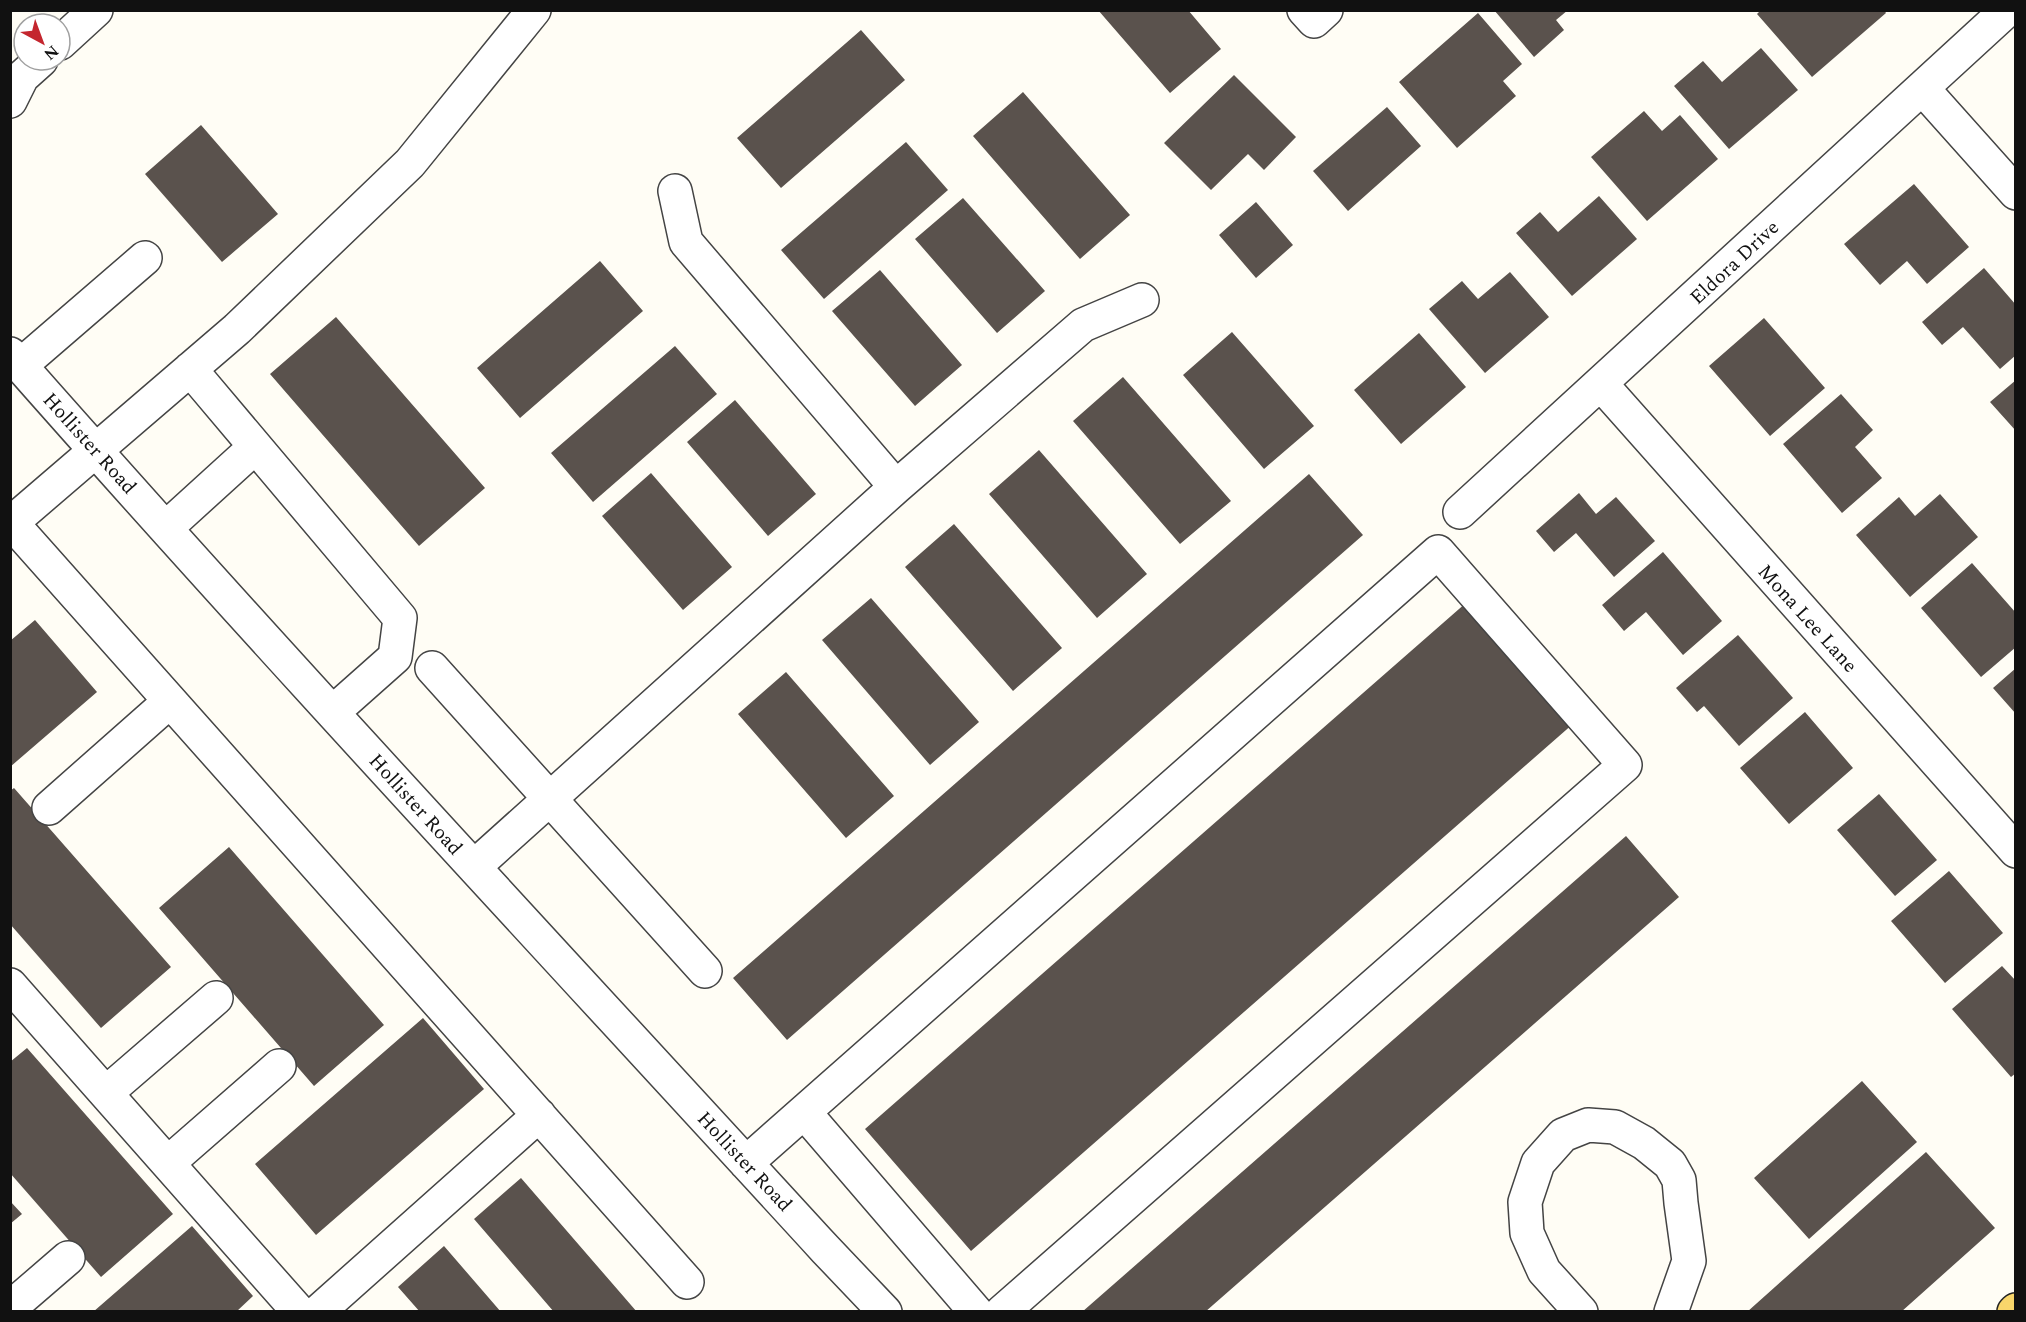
<svg xmlns="http://www.w3.org/2000/svg" width="2026" height="1322" viewBox="0 0 2026 1322" font-family="Spectral,serif">
	<style>
		.building { fill: #5a524d }
		.lines { fill: none; stroke-linecap: round; stroke-linejoin: round }
		.minor-casing { stroke: #444; stroke-width: 36 }
		.major-casing { stroke: #222; stroke-width: 36 }
		.minor { stroke: #fff; stroke-width: 33 }
		.major { stroke: #f9d66b; stroke-width: 33 }
		.labels { text-anchor: middle; stroke-width: 6; stroke-linejoin: round; paint-order: stroke }
		.street-label { font-size: 20px; fill: #111; stroke: #fff }
	</style>
	<rect width="100%" height="100%" fill="#fffdf5"/>
	<path class="building" d="M1098,10H1188L1221,49L1170,93Z
		M1494,10H1568L1556,20L1564,30L1534,57Z
		M1761,10H1884L1886,13L1812,77L1757,14Z
		M1478,13L1522,64L1503,81L1516,96L1457,148L1399,82Z
		M861,30L905,80L781,188L737,138Z
		M1761,48L1798,90L1729,149L1674,86L1703,61L1722,82Z
		M1234,75L1296,137L1264,170L1248,154L1211,190L1164,143Z
		M1023,92L1130,215L1080,259L973,136Z
		M1387,107L1421,146L1348,211L1313,171Z
		M1644,111L1662,131L1680,115L1718,159L1647,221L1591,157Z
		M201,125L278,214L222,262L145,174Z
		M906,142L948,190L824,299L781,250Z
		M1914,184L1969,247L1927,284L1907,261L1880,285L1844,244Z
		M1599,196L1637,239L1572,296L1516,233L1540,212L1558,232Z
		M963,198L1045,291L997,333L915,239Z
		M1256,202L1293,245L1256,278L1219,235Z
		M600,261L643,311L520,418L477,368Z
		M1984,268L2016,305V355L2000,369L1963,327L1942,345L1922,322Z
		M880,270L962,365L915,406L832,311Z
		M1510,272L1549,317L1485,373L1429,309L1462,281L1478,299Z
		M336,317L485,488L419,546L270,374Z
		M1764,318L1825,388L1770,436L1709,366Z
		M1232,332L1314,426L1264,469L1183,375Z
		M1419,333L1466,387L1401,444L1354,390Z
		M675,346L717,394L593,502L551,453Z
		M1123,377L1231,501L1180,544L1073,421Z
		M2016,380V431L1990,402Z
		M1841,394L1873,430L1855,447L1882,478L1842,513L1783,444Z
		M735,400L816,494L768,536L687,442Z
		M1039,450L1147,574L1097,618L989,494Z
		M651,473L732,567L683,610L602,516Z
		M1309,474L1363,535L787,1040L733,978Z
		M1579,493L1596,514L1616,497L1655,541L1614,577L1576,533L1554,552L1536,531Z
		M1940,494L1978,537L1910,597L1856,535L1899,497L1915,516Z
		M954,524L1062,648L1013,691L905,567Z
		M1663,552L1722,621L1683,655L1646,612L1624,631L1602,605Z
		M1972,563L2016,613V647L1981,677L1921,608Z
		M871,598L979,722L930,765L822,640Z
		M1467,602L1574,723L971,1251L865,1129Z
		M35,620L97,692L10,767V641Z
		M1738,635L1793,698L1739,746L1704,706L1697,712L1676,688Z
		M2016,668V714L1993,688Z
		M786,672L894,796L846,838L738,714Z
		M1805,712L1853,768L1789,824L1740,768Z
		M14,788L171,967L101,1028L10,924V791Z
		M1879,794L1937,860L1895,896L1837,830Z
		M1626,836L1679,897L1205,1312H1082Z
		M229,847L384,1025L314,1086L159,908Z
		M1949,871L2003,933L1945,983L1891,921Z
		M2002,966L2016,981V1073L2011,1077L1952,1009Z
		M423,1018L484,1089L316,1235L255,1164Z
		M27,1048L173,1214L101,1277L10,1173V1062Z
		M1862,1081L1917,1142L1809,1239L1754,1178Z
		M1926,1152L1995,1228L1901,1312H1747Z
		M521,1178L637,1312H554L474,1219Z
		M10,1201L22,1214L10,1224Z
		M192,1226L253,1296L236,1312H93Z
		M444,1246L501,1312H420L398,1287Z"/>
	<g class="lines">
		<g class="minor-casing">
			<path id="minor" d="M1304,10L1314,21L1326,10
				M60,43L96,10
				M1923,89L2016,193
				M10,101L22,77L41,60
				M675,191L686,242L896,487
				M10,354C277,657 553,952 826,1250L885,1312
				M21,365L145,258
				M190,369L400,618L395,657L333,712
				M1601,384L2016,851
				M1460,512L2007,10
				M10,521L687,1282
				M10,524L237,329L410,163L534,10
				M166,528L255,447
				M432,668L705,971
				M49,808L170,701
				M474,867L896,487L1083,325L1142,300
				M10,985L299,1312
				M106,1093L216,998
				M804,1112L976,1312
				M168,1163L279,1066
				M746,1163L1438,552L1625,765L1002,1312
				M10,1308L68,1258
				M318,1312L539,1115
				M1581,1312L1544,1271L1527,1233L1525,1202L1538,1163L1563,1135L1588,1125L1615,1127L1644,1143L1670,1164L1679,1180L1681,1203L1689,1261L1671,1312"/>
		</g>
		<g class="major-casing">
			<path id="major" d="M2014,1312L2016,1310"/>
		</g>
		<use href="#minor" class="minor"/>
		<use href="#major" class="major"/>
	</g>
	<g class="labels">
		<g class="street-label">
			<text transform="translate(1734 262) rotate(-43)" y="7">Eldora Drive</text>
			<text transform="translate(90 443) rotate(48)" y="7">Hollister Road</text>
			<text transform="translate(1808 618) rotate(48)" y="7">Mona Lee Lane</text>
			<text transform="translate(416 804) rotate(48)" y="7">Hollister Road</text>
			<text transform="translate(745 1161) rotate(47)" y="7">Hollister Road</text>
		</g>
	</g>
	<rect width="2026" height="1322" fill="none" stroke="#111111" stroke-width="24"/>
	<g transform="translate(42 42) rotate(139)"><circle r="28" fill="#ffffff" stroke="#a0a0a0" stroke-width="1.5"/>
	<path d="M0-4.5L10 22L0 15L-10 22Z" fill="#c4262e"/>
	<text y="-9" font-size="16" font-weight="bold" text-anchor="middle" fill="#111111">N</text>
	</g>
</svg>
